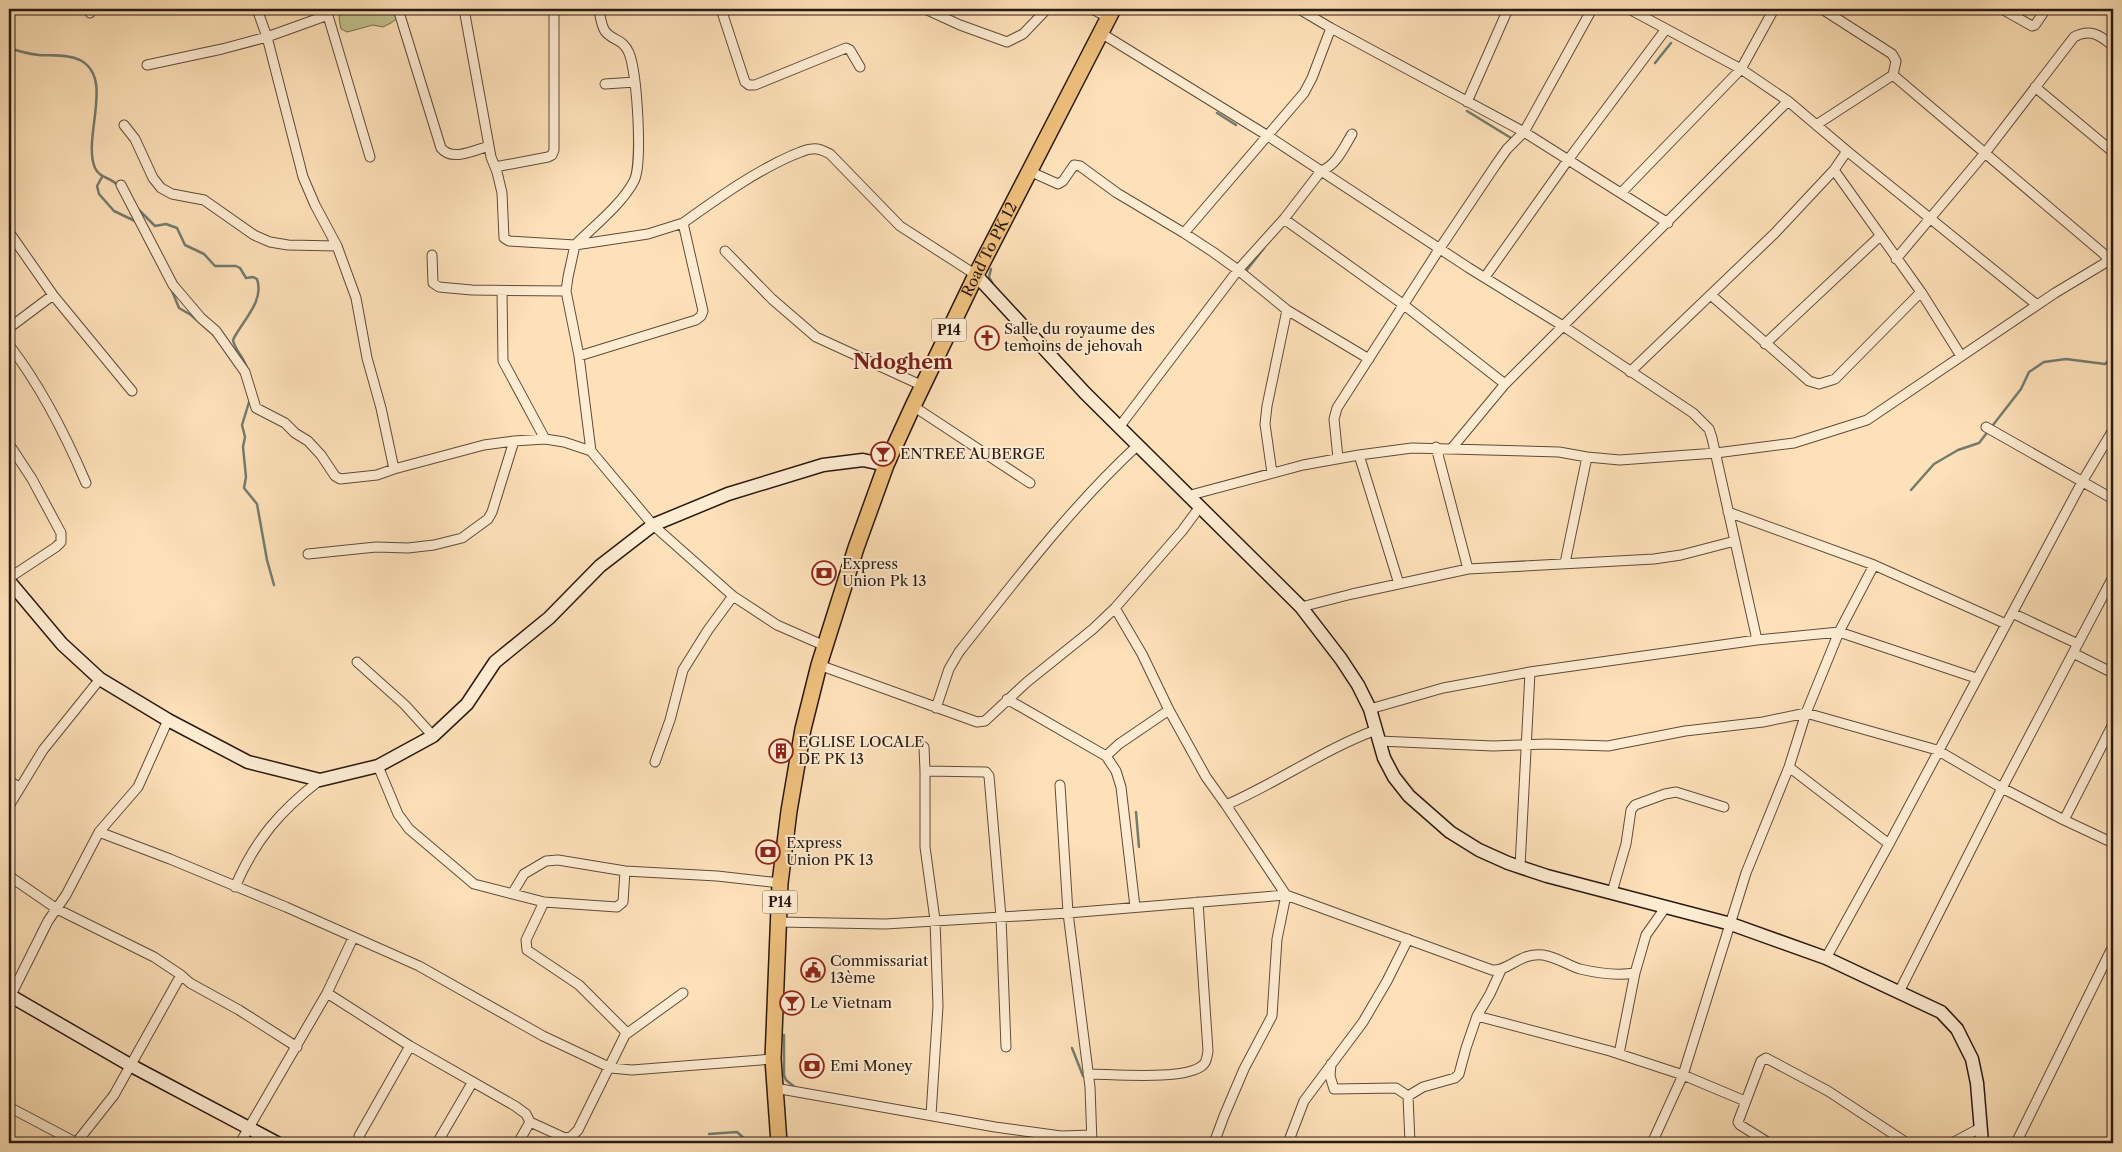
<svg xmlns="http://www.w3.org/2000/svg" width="2122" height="1152" viewBox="0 0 2122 1152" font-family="'Libre Caslon Text',serif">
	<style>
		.green { fill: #c2c28e; stroke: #766e50 }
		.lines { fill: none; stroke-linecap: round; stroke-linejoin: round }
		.stream { stroke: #717c70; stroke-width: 2.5 }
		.street-casing { stroke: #5f4b3b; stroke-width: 11 }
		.secondary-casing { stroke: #2a1911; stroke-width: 15 }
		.primary-casing { stroke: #2a1911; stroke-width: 18 }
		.street { stroke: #feecd2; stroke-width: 9 }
		.secondary { stroke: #feecd2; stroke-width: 12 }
		.primary { stroke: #efc07c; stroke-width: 15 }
		.labels { text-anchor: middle; stroke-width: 4; stroke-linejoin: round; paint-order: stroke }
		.shield { fill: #feecd2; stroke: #6a584b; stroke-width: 1 }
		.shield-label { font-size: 14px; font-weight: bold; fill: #2a1911 }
		.street-label { font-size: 15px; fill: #2a1911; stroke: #feecd2 }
		.poi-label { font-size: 15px; fill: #2a1911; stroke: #feecd2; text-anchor: start }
		.district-label { font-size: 20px; font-weight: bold; fill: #7a1f14; stroke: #feecd2 }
	</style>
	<rect width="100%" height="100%" fill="#fee1b9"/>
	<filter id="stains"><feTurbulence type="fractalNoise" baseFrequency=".004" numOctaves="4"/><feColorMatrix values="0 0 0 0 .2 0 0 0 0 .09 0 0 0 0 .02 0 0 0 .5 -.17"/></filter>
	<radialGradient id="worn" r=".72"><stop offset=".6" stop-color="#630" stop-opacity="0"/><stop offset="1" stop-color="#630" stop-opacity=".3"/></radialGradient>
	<path class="green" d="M341,9H403L405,13L391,23L383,27L373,25L347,32L341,29L339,18Z"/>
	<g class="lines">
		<path class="stream" d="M9,48C18,51 28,54 39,55C52,56 67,54 80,60C115,78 82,137 95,168C100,179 112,177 118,186
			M1655,63L1671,43
			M1467,111L1511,138
			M1217,113L1236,125
			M102,177L97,186L99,194L114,211L137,222
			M139,210L155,226L166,224L177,228L185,245L204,254L215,266H236L240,268L246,278L253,277L257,279C265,302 241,322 233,340C235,351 245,358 247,369
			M144,238L154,257
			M991,269L989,277L993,284
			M1246,271L1264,248
			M170,286L179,308L191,315L216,337
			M250,399L242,425L245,437L243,447L246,477L244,488L257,504L267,560L274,585
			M1911,490L1934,464L1958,450L1979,443L2021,389L2029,372L2044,362L2066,359L2105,364L2113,357
			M1136,812L1139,847
			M784,1035V1075L786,1080L796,1088
			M1072,1048L1083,1076
			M709,1134L737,1132L746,1140V1143"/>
		<g class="street-casing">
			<path id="street" d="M87,9L90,13
				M257,9L267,37L303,177L315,205L337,246L356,298L367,358L381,408L394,469L484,445L514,441L545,439L564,442L591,451L653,525L733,596L777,625L825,646
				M326,9L370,157
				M398,9L441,148C452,162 475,150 489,146
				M464,9L491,157L497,172L502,193L504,238L509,241L575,245L568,277L566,291L579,356L591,451
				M599,9C600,15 601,25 605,31C612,41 623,38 629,53C637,72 643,164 634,181C622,204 594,226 575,245L648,234L683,223
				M721,9L745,82L749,85H755L846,48L850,50L860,67
				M925,9L960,25L1007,42L1023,34L1047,9
				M1092,9L1108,17
				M1299,9L1331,28
				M1629,9L1741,69L1788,101L1847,151L1834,170L1921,292L1961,356
				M2002,9L2032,26L2035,25L2046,9
				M1101,33L1268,136L1469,268L1563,326L1693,413L1709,429L1712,438L1757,640
				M147,65L222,49L267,37L328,15
				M605,84L635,82
				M2035,87L2113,152
				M1467,102L1508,9
				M124,125L135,139L153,178L161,188L172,194L204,200L254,235L270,242L288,245L337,246
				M1816,125L1893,75
				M1847,151L2037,305
				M495,167L548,157L552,155L554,150V9
				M1029,171L1058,184L1063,181L1074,165L1080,166L1117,193L1184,233L1213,252L1238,270L1287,310L1369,359
				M121,185L173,285L201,318L216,331L245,372L256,408L285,423L295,433L308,441L321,455L335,476L340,479L377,475L394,469
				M1621,193L1741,69L1774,9
				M1284,219L1404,305L1505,384L1788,101
				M9,232L53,295
				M1184,233L1304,93L1312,78L1331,28L1524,132L1668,223
				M725,251L772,299L816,337L923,386
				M432,255L433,283L439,287L472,290L566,291
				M1896,259L1985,153L2074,37C2090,28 2100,35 2113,46
				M1485,277L1568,160L1666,29
				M502,291L503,361L545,439
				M1711,295L1809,381L1819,384L1835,379L1921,292
				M9,328L53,295L132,391
				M1765,344L1880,236
				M9,345C40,385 66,436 86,483
				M579,356L696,320L701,316L703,311L683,223C718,198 754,172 793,155C799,153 806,149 812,149C819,148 824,151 830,154L900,226L976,275
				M1630,372L1775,233L1834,170
				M913,406L1030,483
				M1120,426L1238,270L1284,219L1321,171C1336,166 1344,147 1352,134
				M1986,427L2113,499
				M9,444L32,479L61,533V542L56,547L9,578
				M1436,447L1468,569
				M1452,448L1505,384
				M1359,455L1399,584
				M1338,458L1334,419L1337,408L1440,248L1495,166L1507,149L1524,132L1592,9
				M1272,473L1265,424L1267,406L1287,310
				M1187,496L1303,465L1359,455L1412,448L1559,452L1587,457L1620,460L1716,453L1794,443L1867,420L2055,293L2105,263L2107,259L2105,255L1893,75L1896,61L1892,54L1822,9
				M1728,512L1874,565L2006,624
				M308,554L376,547L408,548L434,545L462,538L488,519L492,512L514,441
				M1565,563L1587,457
				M1301,607L1352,594L1468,569L1654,559L1681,555L1735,541
				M1115,608L1142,654L1169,710L1206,777L1226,805C1277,783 1324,749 1376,730
				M2012,613L2078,644
				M2073,653L2113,673
				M357,662L405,705L433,736
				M819,665L977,722L985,721L1027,682L1093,629L1115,608L1182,531L1199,508
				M1007,699L1106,756
				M936,708L949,669L959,652C1016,580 1070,508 1138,445
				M1370,709L1443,688L1530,672L1757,640L1839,632L1976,678
				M1379,741L1493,746L1547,744L1608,746L1685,731L1763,722L1806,713L1937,750L2002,788L2064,820L2113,843
				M924,747L925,771L986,772L989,776L1001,917L1006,1047
				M655,762L670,720L683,670L708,630L733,596
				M378,766L398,814L409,829L474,884L544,902L617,907L623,902L625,871
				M1789,767L1889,844
				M925,771V847L935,920L938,1006L931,1115
				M9,781L19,787
				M1060,785L1068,913L1090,1087L1092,1143
				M9,806L43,750L100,679
				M2064,820L2113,724
				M99,832L170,859L286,907L419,966L543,1036L611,1068L632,1070L773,1059
				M1520,867L1530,672
				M9,876L57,909L154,957L181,975L190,983L239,1010L297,1047
				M235,887C255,840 280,811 320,780
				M1612,892L1626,844L1631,810L1635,805L1665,794L1676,792L1724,807
				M512,894L524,874L546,861L558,860L625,871L717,876L780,883
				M1135,907L1121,787L1116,771L1106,756L1119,744L1169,710
				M779,922L885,924L1068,913L1286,895L1492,970C1508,972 1520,952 1543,955C1556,957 1568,965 1580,969C1597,973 1617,976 1635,973L1646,935L1665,908
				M1826,958L1889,844L2082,482L2113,430
				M1899,992L2002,788L2113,577
				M327,993L410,1046L515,1106L526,1114L530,1122L565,1138L571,1137L578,1130L625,1035V1031L579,985L527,950L526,940L544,902
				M9,999L48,921L66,895L99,832L138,787L168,720
				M1477,1016L1610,1051L1683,1075L1745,1101
				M625,1035L683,993
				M1619,1054L1635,973
				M1331,1064L1330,1076L1334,1089L1396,1088L1408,1096
				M1088,1074C1112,1074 1186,1081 1203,1065C1207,1062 1207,1056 1208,1051L1198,902
				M775,1088L995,1127L1061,1136L1091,1135
				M1408,1096L1423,1087L1455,1078L1459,1074L1466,1048L1477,1016L1490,994L1501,970
				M1408,1096L1410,1143
				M9,1107L77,1143
				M359,1136L410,1046
				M76,1143L114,1095L181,975
				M240,1143L327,993L353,938
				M437,1143L472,1083
				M518,1143L530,1122
				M1214,1143L1224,1116L1244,1069L1272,1016L1277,939L1286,895L1226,805
				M1288,1143L1304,1101L1363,1022L1387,981L1408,939
				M1652,1143L1683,1075L1746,873L1789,767L1806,713L1839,632L1874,565
				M1769,1143L1740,1125L1738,1122L1761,1061L1766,1058L1828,1091L1907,1143
				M1952,1143L1980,1128
				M2016,1143L2113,946"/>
		</g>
		<g class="secondary-casing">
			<path id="secondary" d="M976,275L1085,393L1301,607L1341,659L1358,685L1370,709L1384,758L1394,777L1409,796L1450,832L1479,850L1508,863L1547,876L1731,924L1826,958L1941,1012L1957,1029L1972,1059L1977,1083L1982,1143
				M9,581L62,644L100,679L168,720L248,762L320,780L378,766L433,736L467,704L495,662L549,618L600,566L653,525L728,494L823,465L863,460L886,465
				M9,995L130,1065L277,1143"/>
		</g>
		<g class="primary-casing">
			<g id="primary">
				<path id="s1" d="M779,1143L773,1059L780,883L789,811L803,729L819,665L856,548L886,465L913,406L976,275L1113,9"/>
			</g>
		</g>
		<use href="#street" class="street"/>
		<use href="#secondary" class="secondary"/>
		<use href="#primary" class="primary"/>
	</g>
	<defs>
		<g id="church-ring" transform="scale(1.25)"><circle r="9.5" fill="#feecd2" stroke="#8f2418" stroke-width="1.5"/><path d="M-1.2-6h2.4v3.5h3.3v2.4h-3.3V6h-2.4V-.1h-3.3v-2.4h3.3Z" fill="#8f2418"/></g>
		<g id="bar-ring" transform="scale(1.25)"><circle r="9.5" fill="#feecd2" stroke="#8f2418" stroke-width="1.5"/><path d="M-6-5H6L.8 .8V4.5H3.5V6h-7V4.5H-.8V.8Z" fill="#8f2418"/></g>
		<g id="bank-ring" transform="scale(1.25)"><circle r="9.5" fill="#feecd2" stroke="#8f2418" stroke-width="1.5"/><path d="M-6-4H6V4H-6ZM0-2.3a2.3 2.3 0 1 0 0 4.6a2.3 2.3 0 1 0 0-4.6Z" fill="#8f2418"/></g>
		<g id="building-ring" transform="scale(1.25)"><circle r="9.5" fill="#feecd2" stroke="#8f2418" stroke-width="1.5"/><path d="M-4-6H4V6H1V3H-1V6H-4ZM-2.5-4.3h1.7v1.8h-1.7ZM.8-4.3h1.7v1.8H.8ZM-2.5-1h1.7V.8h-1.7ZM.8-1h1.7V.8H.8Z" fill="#8f2418"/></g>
		<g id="civic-ring" transform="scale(1.25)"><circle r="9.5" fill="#feecd2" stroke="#8f2418" stroke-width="1.5"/><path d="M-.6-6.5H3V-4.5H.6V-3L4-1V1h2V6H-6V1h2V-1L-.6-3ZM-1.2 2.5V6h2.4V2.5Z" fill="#8f2418"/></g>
	</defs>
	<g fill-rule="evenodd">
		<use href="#church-ring" x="987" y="338"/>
		<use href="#bar-ring" x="883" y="454"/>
		<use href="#bank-ring" x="824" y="573"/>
		<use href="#building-ring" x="781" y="751"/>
		<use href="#bank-ring" x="768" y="852"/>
		<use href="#civic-ring" x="813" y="970"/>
		<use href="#bar-ring" x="792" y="1003"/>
		<use href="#bank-ring" x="812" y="1066"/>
	</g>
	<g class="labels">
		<g class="shield">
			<rect x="931.5" y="318.5" width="35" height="23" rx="4"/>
			<rect x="762.5" y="890.5" width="35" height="23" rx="4"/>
		</g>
		<g class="shield-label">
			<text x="949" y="335">P14</text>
			<text x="780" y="907">P14</text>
		</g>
		<g class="street-label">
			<text dy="5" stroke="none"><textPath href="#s1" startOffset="932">Road To PK 12</textPath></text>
		</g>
		<g class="poi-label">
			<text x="1004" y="334">Salle du royaume des<tspan x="1004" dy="17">temoins de jehovah</tspan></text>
			<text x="900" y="459">ENTREE AUBERGE</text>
			<text x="842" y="569">Express<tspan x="842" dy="17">Union Pk 13</tspan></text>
			<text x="798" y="747">EGLISE LOCALE<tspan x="798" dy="17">DE PK 13</tspan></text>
			<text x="786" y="848">Express<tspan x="786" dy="17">Union PK 13</tspan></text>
			<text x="830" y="966">Commissariat<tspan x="830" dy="17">13ème</tspan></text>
			<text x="810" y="1008">Le Vietnam</text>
			<text x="830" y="1071">Emi Money</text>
		</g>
		<g class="district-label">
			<text x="903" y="369">Ndoghem</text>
		</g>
	</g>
	<rect width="2122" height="1152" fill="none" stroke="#fee1b9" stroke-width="30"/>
	<rect x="10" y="10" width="2102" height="1132" fill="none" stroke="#2a1911" stroke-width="2.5"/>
	<rect x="15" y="15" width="2092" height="1122" fill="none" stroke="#2a1911"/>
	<rect width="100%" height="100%" filter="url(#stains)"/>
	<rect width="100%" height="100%" fill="url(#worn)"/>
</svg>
